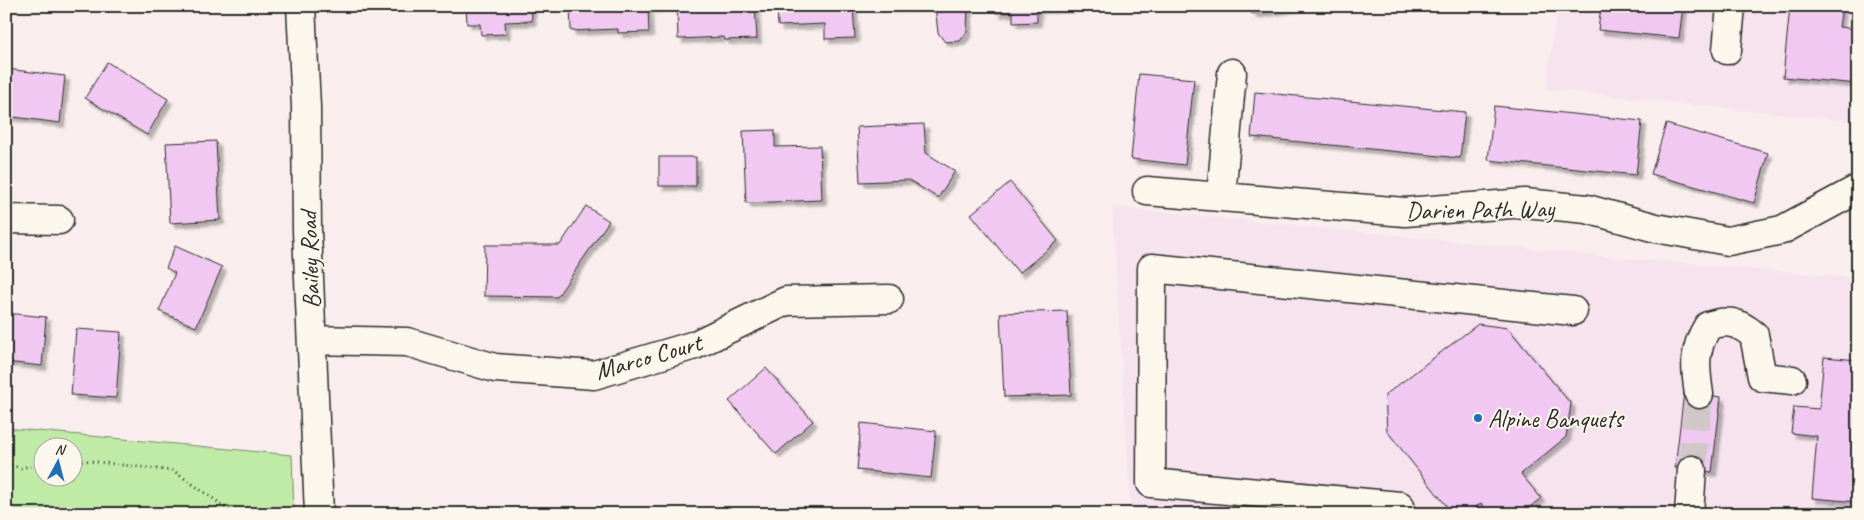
<svg xmlns="http://www.w3.org/2000/svg" width="1864" height="520" viewBox="0 0 1864 520" font-family="Caveat,sans-serif">
	<style>
		.built { fill: #f6e3ee }
		.green { fill: #bfeba7; stroke: #758b69; fill-rule: evenodd }
		.building { fill: #f0c8f1; stroke: #2b2b2b; filter: url(#shadow) }
		.lines { fill: none; stroke-linecap: round; stroke-linejoin: round }
		.minor-tunnel { stroke: #d0c7c6; stroke-width: 28; stroke-dasharray: 28 14; stroke-linecap: butt }
		.minor-casing { stroke: #2b2b2b; stroke-width: 31 }
		.path { stroke: #2b2b2b; stroke-width: 3; stroke-dasharray: 1 4; stroke-linecap: butt }
		.minor { stroke: #fbf7ec; stroke-width: 28 }
		.poi-dot { fill: #1f6fb2; stroke: #fbf7ec; stroke-width: 2 }
		.labels { text-anchor: middle; stroke-width: 4; stroke-linejoin: round; paint-order: stroke }
		.street-label { font-size: 25px; fill: #2b2b2b; stroke: #fbf7ec }
		.poi-label { font-size: 25px; fill: #2b2b2b; stroke: #fbf7ec; text-anchor: start }
	</style>
	<defs>
		<filter id="shadow"><feDropShadow dx="4.5" dy="4.5" stdDeviation="1" flood-color="#0004"/></filter>
	</defs>
	<rect width="100%" height="100%" fill="#f9eeed"/>
	<filter id="ink" filterUnits="userSpaceOnUse"><feTurbulence type="fractalNoise" baseFrequency=".02" numOctaves="2"/><feDisplacementMap in="SourceGraphic" scale="10" xChannelSelector="R" yChannelSelector="G"/><feConvolveMatrix kernelMatrix="1 2 1 2 8 2 1 2 1" color-interpolation-filters="sRGB"/></filter>
	<g filter="url(#ink)">
		<path class="built" d="M1557,6H1858V122L1546,89Z
			M1112,207L1634,259L1858,278V514H1131Z"/>
		<path class="green" d="M6,428L292,455L294,514H6ZM42,448H72V478H42Z"/>
		<path class="building" d="M466,6H531L532,21L505,22L506,34L481,35L480,24H467Z
			M570,6H656V8H648L649,32L618,33V29L571,31Z
			M677,6H755L757,39L725,40L724,37L678,39Z
			M777,6H853L855,38L825,39V24L778,26Z
			M889,6H968L967,32L960,41L945,42L938,33L935,6L889,8Z
			M996,6H1086V7L1037,9V22L1013,23V12L996,13Z
			M1251,6H1301L1252,14Z
			M1601,6H1683L1679,38L1598,30Z
			M1790,6H1842L1839,27L1858,29V84L1783,77Z
			M107,62L168,99L147,135L85,98Z
			M6,69L65,76L60,123L6,116Z
			M1139,74L1194,79L1185,165L1131,159Z
			M1255,92L1465,112L1460,158L1251,137Z
			M1494,106L1642,121L1636,175L1488,160Z
			M924,124L926,153L955,171L938,198L909,180L860,182L857,127Z
			M1666,124L1768,153L1754,203L1651,174Z
			M775,130V147L820,146L822,200L746,203L743,131Z
			M216,141L220,220L170,223L166,143Z
			M659,157H696V186H659Z
			M1010,182L1058,241L1019,273L971,214Z
			M586,206L609,221L557,297L484,296L485,245H560Z
			M175,246L222,267L196,327L159,311L175,273L166,268Z
			M1067,311L1071,395L1004,397L1000,313Z
			M6,313L46,317L42,366L6,362Z
			M1478,324L1508,328L1571,404L1566,437L1521,474L1541,498L1521,514H1490L1481,503L1467,514H1453L1387,431L1385,395Z
			M76,329L121,332L116,398L71,395Z
			M1824,357L1858,360V502L1812,498L1817,436L1791,433L1794,407L1819,409Z
			M766,368L813,421L776,454L729,401Z
			M1684,392L1721,397L1712,472L1675,468Z
			M861,423L936,431L931,478L857,470Z"/>
		<g class="lines">
			<path class="minor-tunnel" d="M1692,470L1699,394"/>
			<g class="minor-casing">
				<path id="minor" d="M301,6L306,107L307,231L319,514
					M1727,50L1731,6
					M1147,191L1405,212L1525,203L1587,209L1656,228L1728,241L1782,230L1858,189
					M1221,197L1232,73
					M6,219L59,220
					M312,340L407,342L495,368L594,375L695,345L786,301L889,299
					M1699,394C1695,367 1693,350 1708,326C1728,319 1738,322 1754,335L1762,377L1792,380
					M1400,506L1151,483L1152,268L1573,311
					M1689,514L1692,470"/>
			</g>
			<path class="path" d="M72,459L174,471L235,514
				M6,464L21,468L42,463"/>
			<use href="#minor" class="minor"/>
		</g>
	</g>
	<circle class="poi-dot" cx="1478" cy="418" r="5"/>
	<g class="labels">
		<g class="street-label">
			<text transform="translate(1480 209) rotate(-1)" y="9">Darien Path Way</text>
			<text transform="translate(309 260) rotate(-92)" y="9">Bailey Road</text>
			<text transform="translate(648 356) rotate(-16)" y="9">Marco Court</text>
		</g>
		<g class="poi-label">
			<text x="1488" y="427">Alpine Banquets</text>
		</g>
	</g>
	<rect width="1864" height="520" fill="none" stroke="#fbf7ec" stroke-width="25"/>
	<rect x="12" y="12" width="1839" height="495" fill="none" stroke="#2b2b2b" stroke-width="2" filter="url(#ink)"/>
	<g transform="translate(58 462) rotate(7)"><circle r="24" fill="#fbf7ec" stroke="#a8a59f"/>
	<path d="M0-4L9 19L0 12L-9 19Z" fill="#1f6fb2"/>
	<text y="-8" font-size="14" font-weight="bold" text-anchor="middle" fill="#2b2b2b">N</text>
	</g>
</svg>
